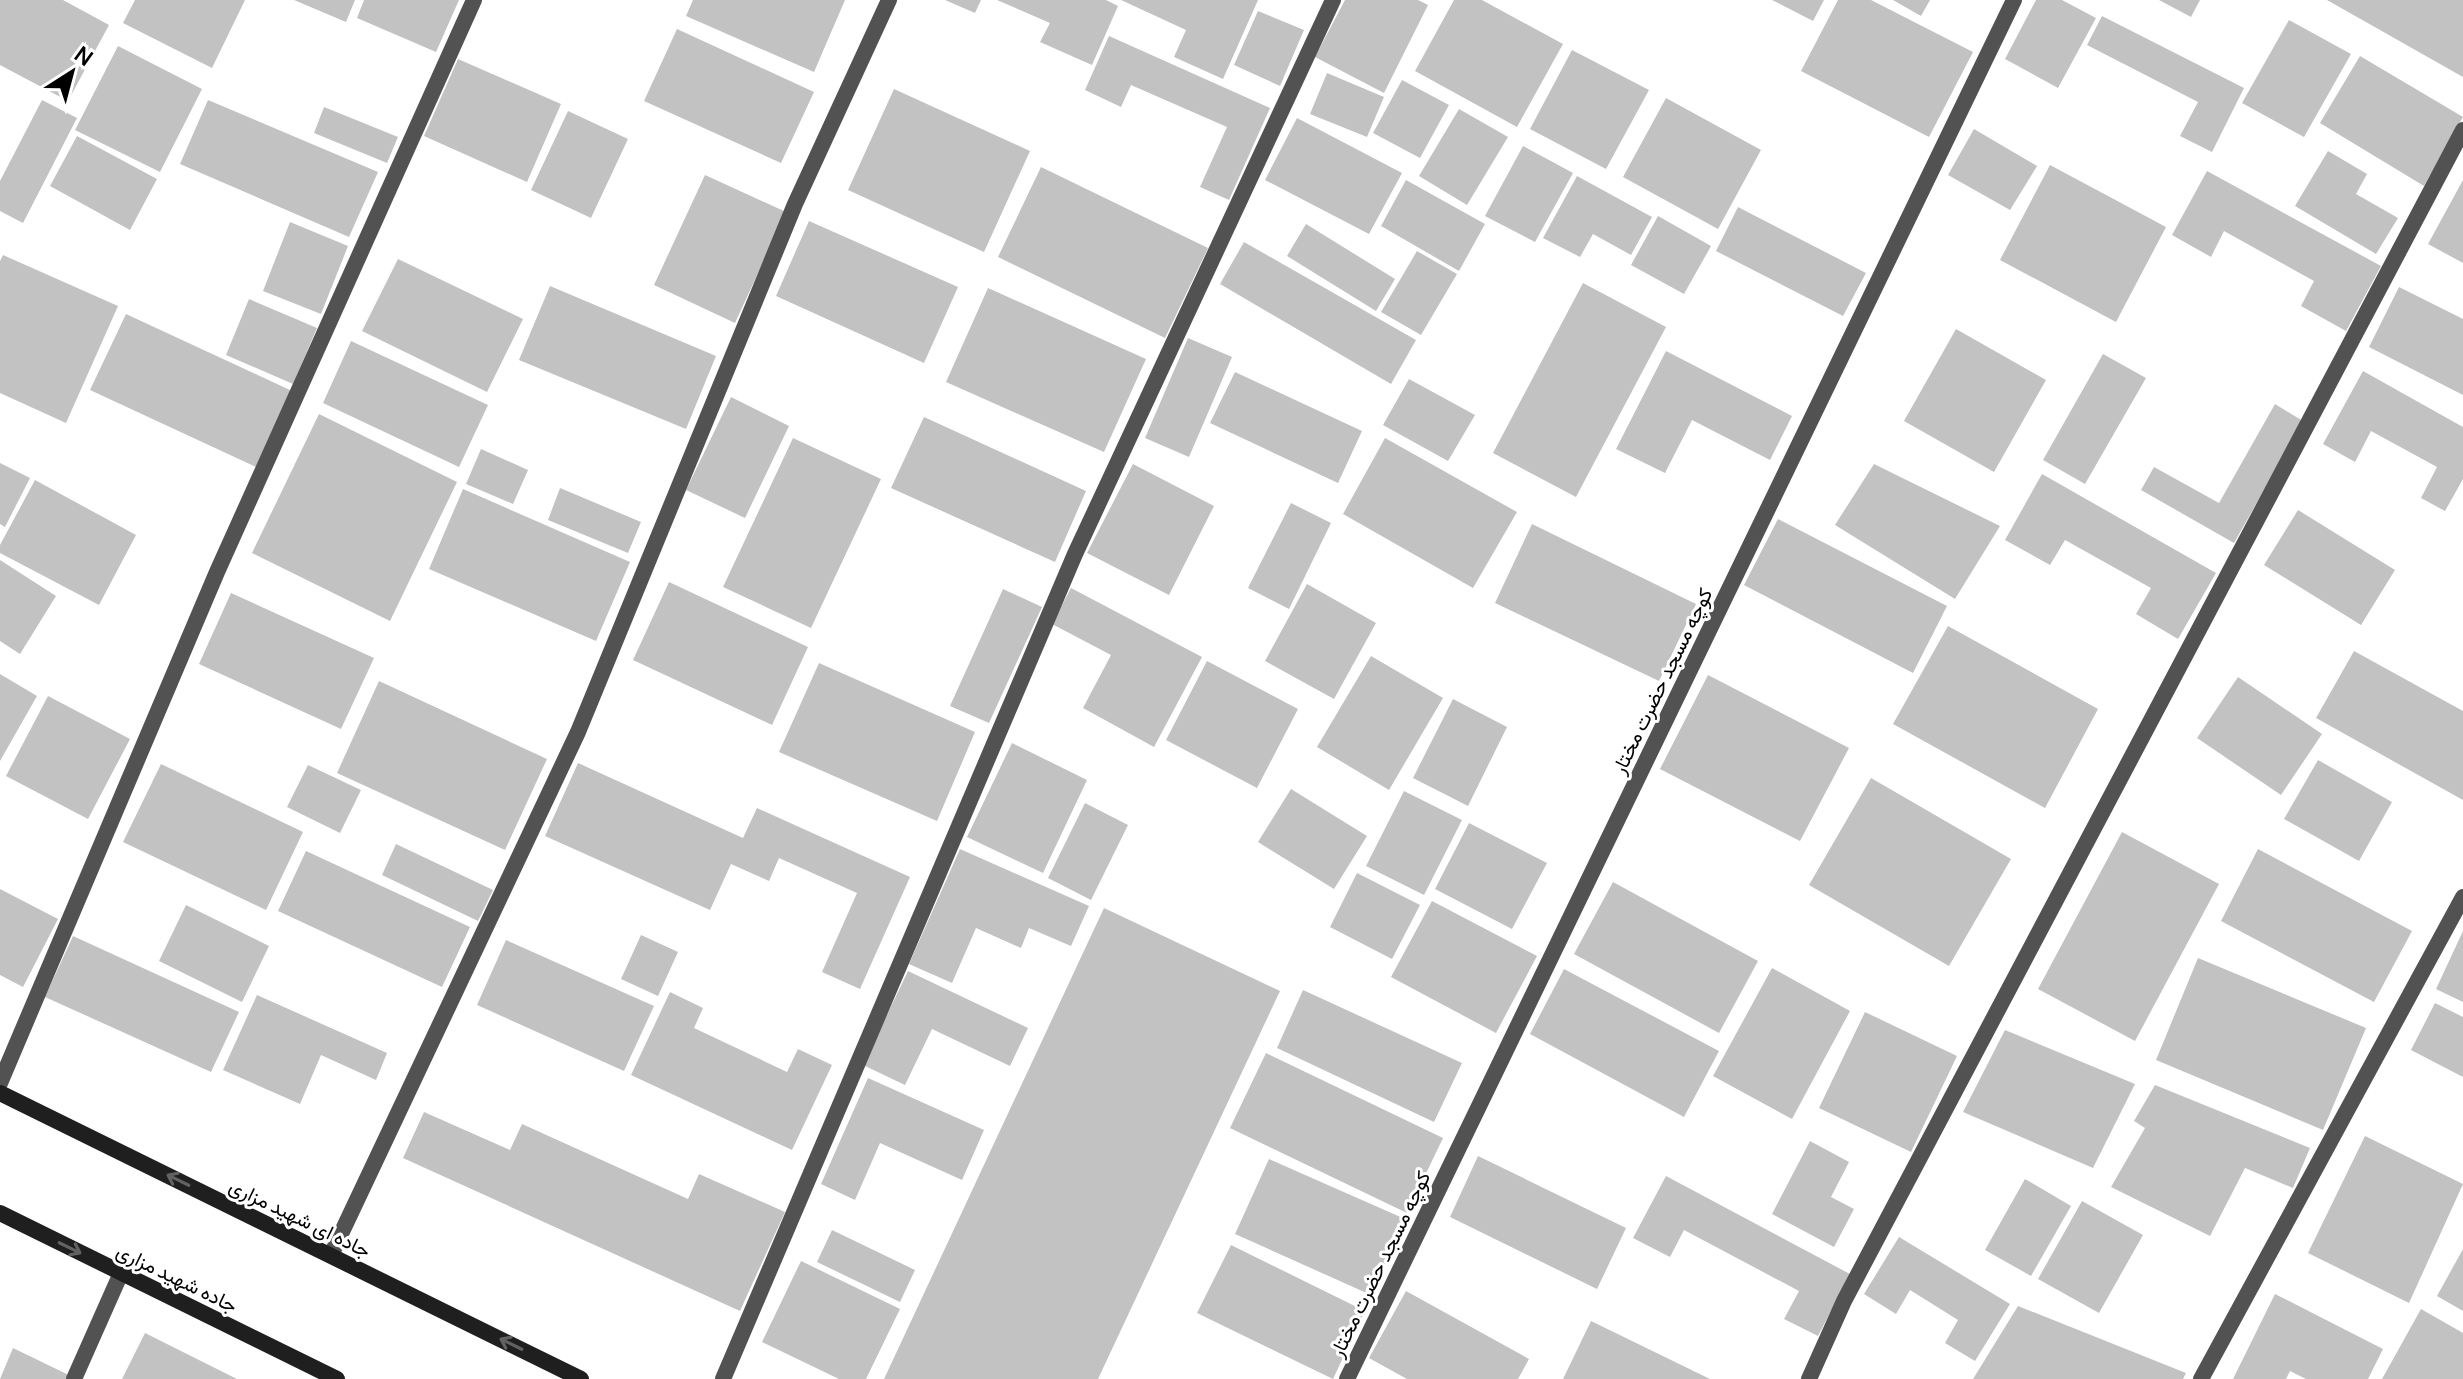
<svg xmlns="http://www.w3.org/2000/svg" width="2463" height="1379" viewBox="0 0 2463 1379" font-family="Manrope,Vazirmatn,sans-serif">
	<style>
		.building { fill: #c2c2c2 }
		.lines { fill: none; stroke-linecap: round; stroke-linejoin: round }
		.minor { stroke: #525252; stroke-width: 16 }
		.secondary { stroke: #1f1f1f; stroke-width: 16 }
		.oneway { stroke: #626262 }
		.labels { text-anchor: middle; stroke-width: 6; stroke-linejoin: round; paint-order: stroke }
		.street-label { font-size: 20px; fill: #000; stroke: #fff }
	</style>
	<rect width="100%" height="100%" fill="#fff"/>
	<path class="building" d="M0,0H63L109,25L68,101L0,65Z
		M135,0H245L212,68L123,23Z
		M294,0H355L346,22Z
		M364,0H459L436,52L357,18Z
		M693,0H845L814,72L686,16Z
		M945,0H981L975,13Z
		M997,0H1106L1118,6L1092,65L1040,42L1050,23Z
		M1121,0H1258L1223,79L1174,57L1186,30Z
		M1345,0H1418L1428,5L1384,93L1315,57Z
		M1454,0H1482L1563,44L1517,127L1415,71Z
		M1772,0H1824L1813,21Z
		M1838,0H1871L1973,52L1929,137L1801,71Z
		M1893,0H1930L1921,16Z
		M2036,0H2062L2096,18L2058,88L2005,59Z
		M2159,0H2200L2191,17Z
		M2327,0H2463V77Z
		M1258,11L1304,30L1280,86L1234,65Z
		M2102,16L2244,88L2212,152L2180,136L2198,102L2087,45Z
		M2289,20L2351,54L2304,137L2242,103Z
		M677,29L814,92L781,163L644,101Z
		M1109,36L1270,108L1229,200L1200,187L1227,127L1131,85L1121,107L1085,90Z
		M118,46L202,89L160,172L75,130Z
		M1572,50L1649,90L1606,169L1530,129Z
		M2360,56L2463,117L2424,186L2320,123Z
		M458,59L561,104L527,182L424,136Z
		M1327,73L1384,97L1367,137L1310,114Z
		M1402,80L1449,105L1420,158L1373,133Z
		M894,89L1030,151L984,252L848,190Z
		M1666,98L1761,150L1718,229L1623,177Z
		M42,100L77,118L23,223L0,211V181Z
		M208,100L378,172L349,237L180,164Z
		M324,107L398,137L387,163L314,133Z
		M1459,109L1508,137L1467,205L1419,176Z
		M568,111L628,139L591,218L531,190Z
		M1297,118L1402,173L1369,234L1265,180Z
		M1974,129L2037,166L2010,210L1948,175Z
		M77,136L157,179L130,230L50,186Z
		M1523,146L1573,173L1535,242L1485,216Z
		M2328,151L2367,174L2356,194L2398,218L2376,254L2295,206Z
		M2050,165L2166,227L2116,322L2000,260Z
		M1041,167L1208,248L1165,338L998,257Z
		M2207,171L2381,266L2346,331L2301,306L2314,281L2224,231L2211,257L2172,235Z
		M705,175L786,212L735,323L654,285Z
		M1577,176L1652,217L1631,255L1593,234L1580,257L1543,238Z
		M1406,180L1485,224L1459,271L1381,226Z
		M2463,180V263L2428,244Z
		M1738,207L1866,273L1843,316L1716,251Z
		M1658,216L1711,246L1684,294L1631,265Z
		M809,221L958,287L924,363L776,296Z
		M290,222L348,246L321,314L263,291Z
		M1306,224L1395,279L1376,311L1287,256Z
		M1244,242L1416,340L1391,384L1220,284Z
		M1417,251L1457,274L1421,335L1381,312Z
		M3,255L118,306L66,423L0,393V261Z
		M398,259L523,319L487,392L362,331Z
		M1583,283L1666,327L1576,497L1493,453Z
		M550,286L716,356L686,429L519,360Z
		M2399,287L2463,319V395L2369,347Z
		M988,288L1146,359L1104,452L946,382Z
		M249,299L317,328L293,384L226,355Z
		M126,314L292,391L256,467L90,390Z
		M1956,329L2046,380L1994,472L1904,421Z
		M1188,338L1232,357L1189,457L1145,438Z
		M351,341L488,405L459,467L323,403Z
		M1666,351L1792,416L1770,460L1692,420L1665,473L1616,449Z
		M2103,354L2146,378L2085,484L2043,460Z
		M2363,371L2463,427V479L2445,511L2421,498L2437,467L2371,431L2355,462L2323,444Z
		M1235,372L1362,431L1338,483L1210,423Z
		M1409,379L1475,415L1448,461L1383,425Z
		M731,397L789,426L745,518L686,490Z
		M2275,404L2303,421L2234,543L2141,490L2154,467L2219,503Z
		M319,414L457,482L390,621L252,553Z
		M924,417L1086,491L1055,562L891,488Z
		M793,438L881,479L811,628L723,587Z
		M1385,438L1517,512L1473,588L1343,514Z
		M481,449L528,470L513,504L466,484Z
		M0,463L30,478L5,527L0,524Z
		M1133,464L1214,506L1169,595L1087,553Z
		M1874,464L2000,526L1955,599L1835,525Z
		M2042,474L2216,573L2178,639L2136,614L2151,588L2065,540L2050,565L2005,540Z
		M35,480L136,535L99,605L0,553V545Z
		M560,488L641,522L628,553L548,520Z
		M463,489L630,562L596,641L429,569Z
		M1291,503L1331,523L1289,609L1248,588Z
		M2298,510L2395,570L2361,625L2264,565Z
		M1778,519L1947,606L1913,673L1744,585Z
		M1532,524L1696,604L1659,681L1495,603Z
		M0,560L56,596L20,654L0,641Z
		M669,582L808,647L772,725L633,660Z
		M1307,584L1376,623L1334,699L1265,661Z
		M1071,588L1202,657L1154,747L1083,708L1111,655L1052,624Z
		M1003,589L1042,607L989,723L950,706Z
		M231,593L374,658L341,729L199,664Z
		M1948,626L2098,709L2045,808L1893,724Z
		M2354,651L2463,711V800L2316,718Z
		M1371,656L1443,698L1389,790L1317,747Z
		M1207,661L1298,709L1257,788L1166,740Z
		M819,663L975,732L937,821L779,752Z
		M0,674L37,696L0,761Z
		M1708,675L1849,748L1800,841L1660,769Z
		M2238,677L2322,734L2281,795L2197,738Z
		M379,681L547,759L505,850L337,773Z
		M48,696L130,739L88,819L6,776Z
		M1453,699L1507,727L1468,806L1413,778Z
		M1012,743L1087,780L1043,873L967,837Z
		M2318,760L2392,802L2359,861L2284,819Z
		M578,763L743,838L757,808L910,877L860,989L822,972L857,893L779,858L769,881L731,864L710,910L545,836Z
		M161,764L303,832L266,910L123,842Z
		M308,765L361,790L340,833L287,807Z
		M1871,778L2011,859L1949,966L1809,885Z
		M1291,789L1367,836L1334,889L1258,842Z
		M1404,791L1462,820L1424,895L1366,866Z
		M1085,803L1128,825L1091,900L1048,878Z
		M1469,823L1547,863L1512,929L1435,889Z
		M2122,832L2219,884L2135,1041L2038,989Z
		M396,844L493,890L478,921L382,875Z
		M960,849L1089,906L1071,946L1029,928L1021,948L976,928L952,983L909,964Z
		M2258,849L2412,931L2374,1002L2221,921Z
		M306,851L470,927L442,987L278,911Z
		M1357,873L1420,905L1392,959L1330,927Z
		M1613,882L1758,961L1719,1033L1574,954Z
		M0,889L58,919L23,987L0,975Z
		M1432,901L1537,956L1496,1033L1391,977Z
		M186,905L269,946L242,1002L159,961Z
		M1104,908L1280,991L1098,1379H884Z
		M2463,931V1002L2436,989Z
		M641,935L678,952L658,996L621,979Z
		M73,936L239,1012L211,1072L45,997Z
		M506,940L654,1006L624,1071L477,1005Z
		M2198,958L2366,1028L2323,1130L2156,1060Z
		M1772,968L1850,1011L1792,1119L1713,1076Z
		M1564,969L1719,1051L1684,1117L1530,1034Z
		M908,971L1028,1028L1010,1066L932,1029L905,1085L863,1065Z
		M1303,990L1462,1063L1434,1122L1277,1048Z
		M670,992L703,1008L694,1028L787,1072L798,1049L832,1065L792,1150L631,1075Z
		M257,995L387,1053L376,1080L321,1055L300,1104L223,1070Z
		M2435,1003L2463,1017V1077L2411,1050Z
		M1865,1012L1957,1056L1911,1152L1819,1108Z
		M2005,1030L2135,1084L2093,1168L1963,1112Z
		M1266,1053L1443,1138L1407,1213L1230,1128Z
		M868,1078L984,1130L962,1180L880,1143L855,1200L821,1184Z
		M2155,1085L2310,1148L2293,1188L2245,1168L2210,1236L2111,1187L2145,1128L2134,1121Z
		M424,1112L510,1150L522,1124L688,1199L699,1174L785,1212L740,1311L403,1158Z
		M2365,1136L2463,1184L2409,1303L2308,1253Z
		M1810,1141L1849,1162L1831,1197L1854,1209L1834,1247L1772,1214Z
		M1478,1156L1626,1228L1597,1289L1450,1217Z
		M1269,1159L1405,1219L1371,1295L1235,1234Z
		M1666,1176L1850,1274L1818,1336L1784,1319L1799,1291L1684,1230L1670,1257L1633,1238Z
		M2025,1179L2071,1206L2031,1276L1985,1250Z
		M2082,1201L2143,1235L2099,1313L2038,1279Z
		M832,1230L915,1270L900,1302L817,1262Z
		M1899,1237L2010,1304L1975,1361L1945,1343L1958,1320L1910,1290L1896,1314L1864,1294Z
		M1231,1245L1365,1311L1333,1379L1197,1313Z
		M2463,1249V1311L2437,1296Z
		M801,1261L900,1309L866,1379H839L762,1342Z
		M1406,1291L1529,1359L1518,1379H1407L1369,1358Z
		M2275,1294L2383,1349L2368,1379H2306L2290,1371L2286,1379H2233Z
		M2018,1306L2186,1373L2183,1379H1973Z
		M2421,1309L2463,1333V1379H2382Z
		M1591,1321L1710,1379H1563Z
		M145,1333L237,1379H122Z
		M13,1348L77,1379H0Z"/>
	<g class="lines">
		<path class="minor" d="M0,1083L217,572L474,0
			M331,1255L578,732L795,204L889,0
			M74,1379L121,1273
			M723,1379L1075,554L1333,0
			M1347,1379L2014,0
			M1809,1379L1844,1301L2463,130
			M2201,1379L2463,897"/>
		<path class="secondary" d="M0,1093L581,1379
			M0,1213L337,1379"/>
	</g>
	<defs><path id="oneway-shaft" d="M-6 0H5M1.5-3L5.5 0L1.5 3" fill="none" stroke-width="1.6" stroke-linecap="round" stroke-linejoin="round" transform="scale(2)"/></defs>
	<g class="oneway">
		<use href="#oneway-shaft" transform="translate(178 1180) rotate(-154)"/>
		<use href="#oneway-shaft" transform="translate(70 1248) rotate(26)"/>
		<use href="#oneway-shaft" transform="translate(511 1344) rotate(-154)"/>
	</g>
	<g class="labels">
		<g class="street-label">
			<text transform="translate(1662 681) rotate(-64)" y="7">کوچه مسجد حضرت مختار</text>
			<text transform="translate(300 1218) rotate(26)" y="7">جاده ای شهید مزاری</text>
			<text transform="translate(1380 1264) rotate(-64)" y="7">کوچه مسجد حضرت مختار</text>
			<text transform="translate(177 1278) rotate(26)" y="7">جاده شهید مزاری</text>
		</g>
	</g>
	<g transform="translate(72 72) rotate(36)" stroke="#ffffff" stroke-width="6" paint-order="stroke">
	<path d="M0-6L14 30L0 20L-14 30Z" fill="#000000"/>
	<text y="-12" font-size="22" font-weight="bold" text-anchor="middle" fill="#000000">N</text>
	</g>
</svg>
